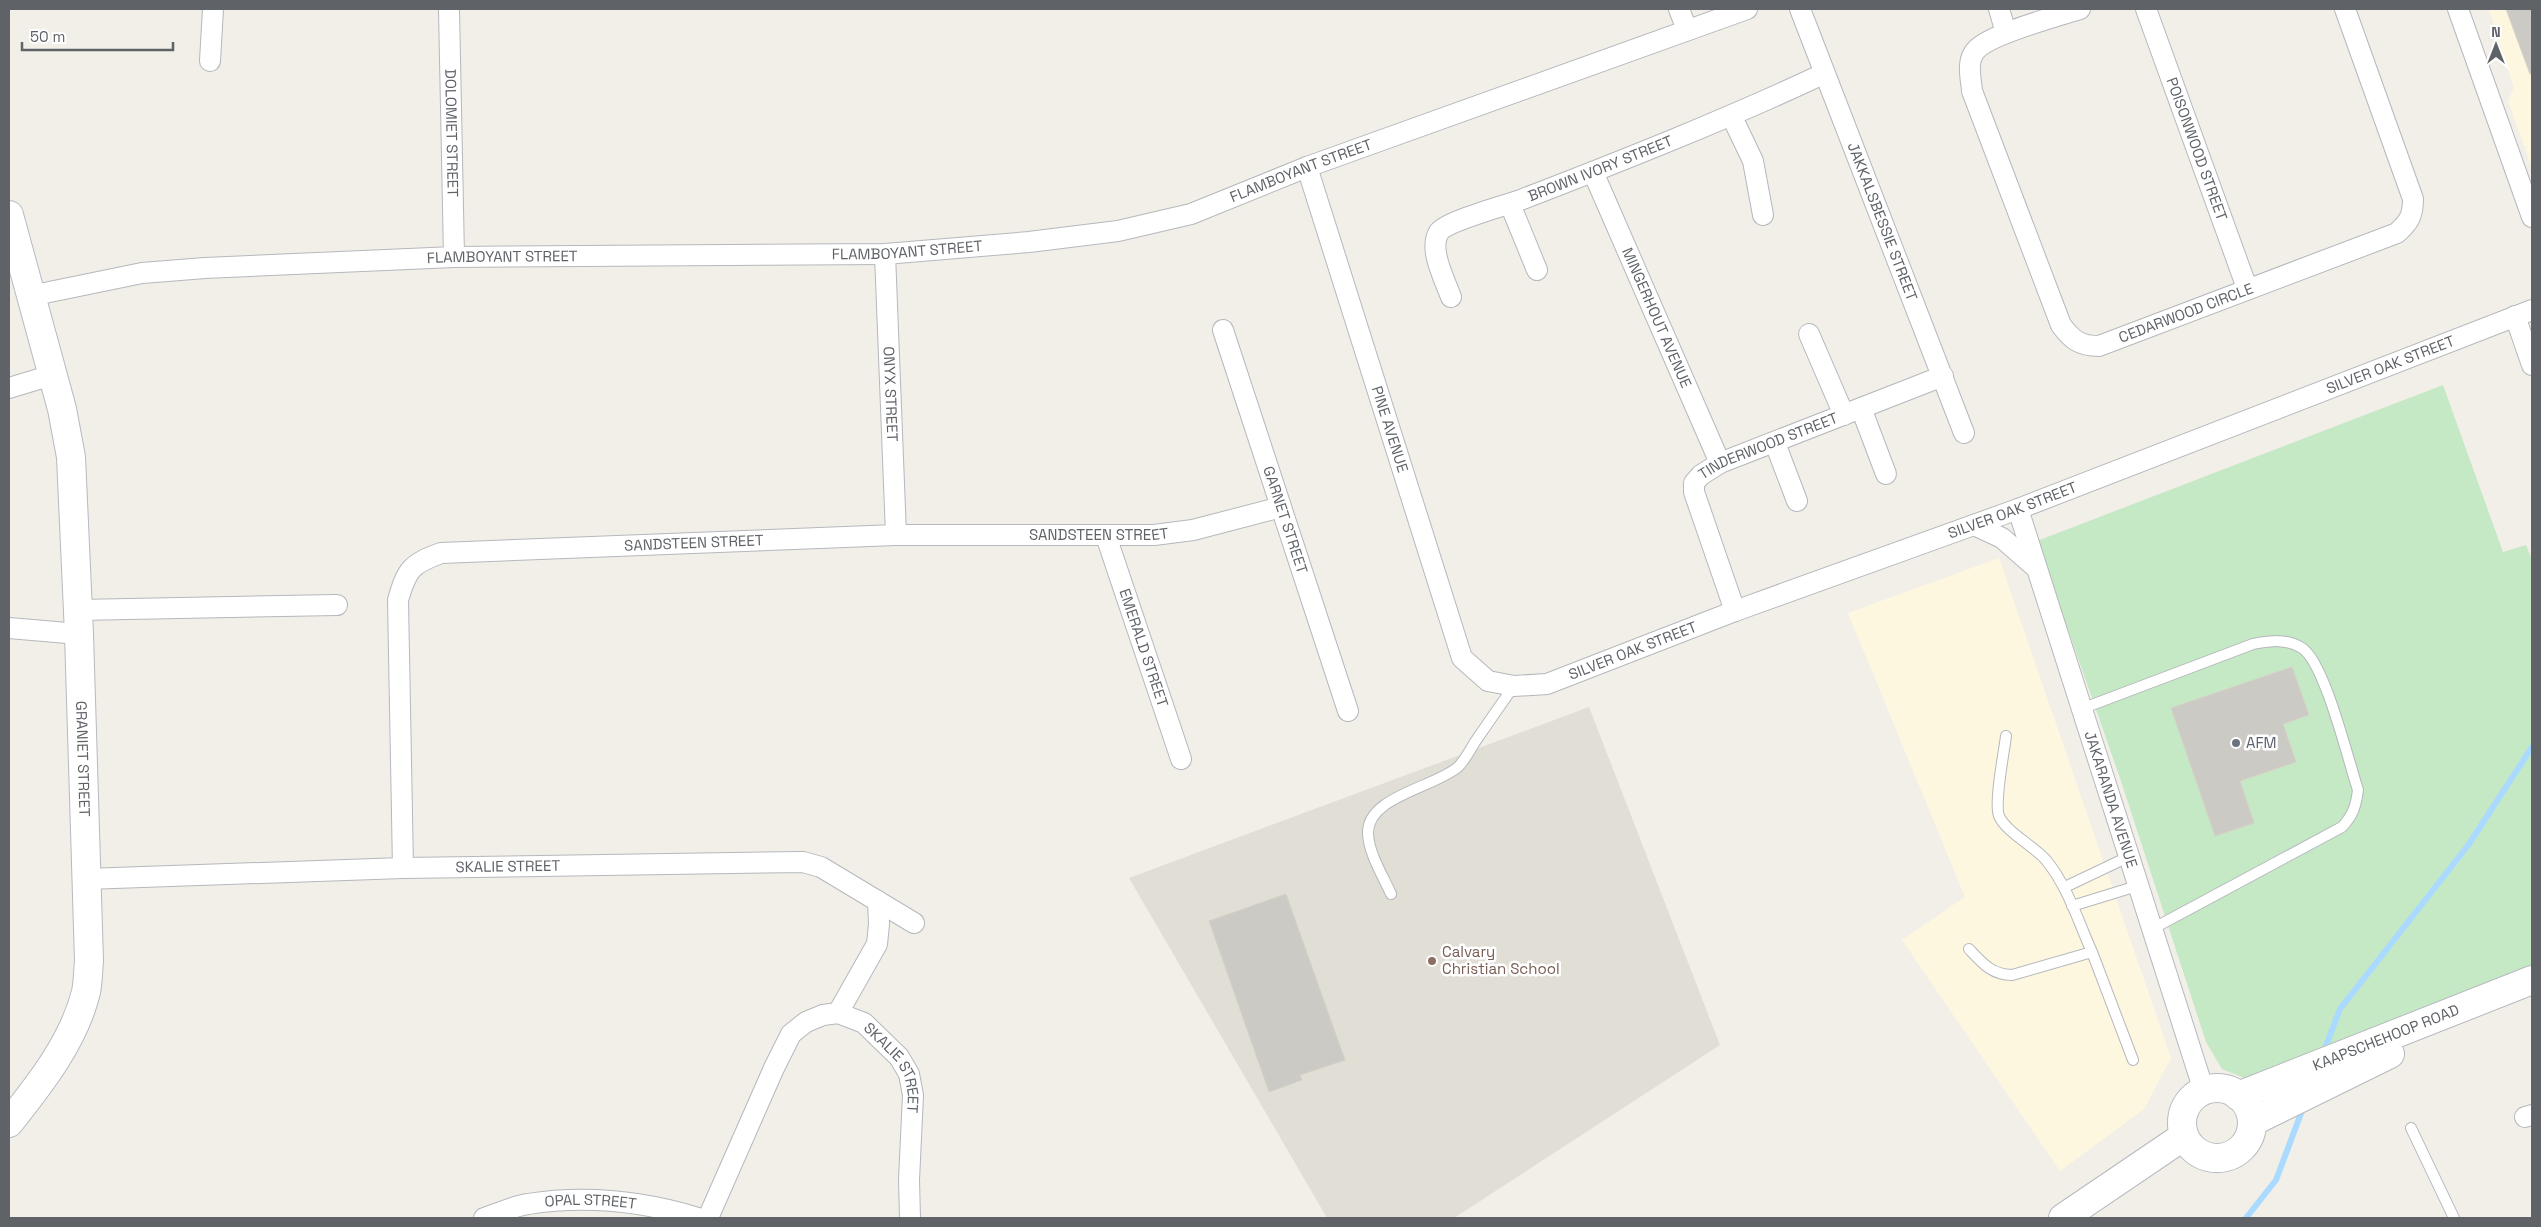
<svg xmlns="http://www.w3.org/2000/svg" width="2541" height="1227" viewBox="0 0 2541 1227" font-family="'Space Grotesk',sans-serif">
	<style>
		.commercial { fill: #fef7e0 }
		.education { fill: #e1ded6 }
		.green { fill: #c5e8c5 }
		.lines { fill: none; stroke-linecap: round; stroke-linejoin: round }
		.stream { stroke: #aadaff; stroke-width: 6 }
		.building { fill: #cccac5; stroke: #d6d1c6 }
		.lane-casing { stroke: #b5b8bc; stroke-width: 12 }
		.street-casing { stroke: #b5b8bc; stroke-width: 22 }
		.secondary-casing { stroke: #b6babf; stroke-width: 30 }
		.lane { stroke: #fff; stroke-width: 10 }
		.street { stroke: #fff; stroke-width: 20 }
		.secondary { stroke: #fff; stroke-width: 28 }
		.worship-dot { fill: #6b7280; stroke: #fff; stroke-width: 2 }
		.education-dot { fill: #8d6e63; stroke: #fff; stroke-width: 2 }
		.labels { text-anchor: middle; stroke-width: 5; stroke-linejoin: round; paint-order: stroke }
		.street-label { font-size: 15px; fill: #5f6368; stroke: #fff }
		.worship-label { font-size: 15px; fill: #5b616d; stroke: #fff; text-anchor: start }
		.education-label { font-size: 15px; fill: #785e54; stroke: #fff; text-anchor: start }
	</style>
	<rect width="100%" height="100%" fill="#f1efe8"/>
	<path class="commercial" d="M2489,9H2532V168L2508,101L2514,88Z
		M1999,558L2171,1058L2144,1109L2060,1171L1902,940L1965,897L1848,613Z"/>
	<path class="education" d="M1589,707L1720,1045L1454,1218H1327L1129,878Z"/>
	<path class="green" d="M2443,385L2503,552L2526,545L2532,560V965L2333,1057L2254,1082L2222,1069L2206,1042L2120,778L2037,541Z"/>
	<g class="lines">
		<path class="stream" d="M2324,1051L2340,1009L2469,844L2532,747
			M2246,1218L2276,1180L2303,1108"/>
	</g>
	<path class="building" d="M2506,9H2532V74H2530Z
		M2292,667L2309,715L2283,724L2296,762L2240,781L2254,823L2215,836L2171,708Z
		M1286,894L1345,1060L1300,1075L1302,1080L1269,1092L1209,921Z"/>
	<g class="lines">
		<g class="lane-casing">
			<path id="lane" d="M2081,709L2253,644C2270,641 2286,638 2302,648C2325,663 2348,760 2358,790C2356,806 2353,815 2342,827L2152,929
				M2065,887L2128,857
				M1391,894C1383,876 1369,854 1368,834C1366,797 1433,788 1458,767C1465,760 1470,750 1475,742C1488,723 1501,704 1514,686
				M2072,906L2137,886
				M1969,949C1982,963 1992,975 2012,975L2092,952C2078,921 2068,887 2046,860C2034,846 2006,832 1999,816C1994,802 2004,753 2006,736
				M2092,952L2133,1060
				M2411,1128L2454,1218"/>
		</g>
		<g class="street-casing">
			<g id="street">
				<path id="s1" d="M449,9L454,257"/>
				<path d="M1679,9L1687,30"/>
				<path id="s2" d="M1800,9L1964,433"/>
				<path d="M1999,9L2006,33"/>
				<path id="s3" d="M2080,9C2058,16 1990,34 1976,50C1966,61 1971,78 1972,91L2061,325C2072,340 2080,346 2099,346L2397,233C2409,222 2413,216 2413,199L2345,9"/>
				<path id="s4" d="M2146,9L2247,288"/>
				<path d="M2458,9L2532,217"/>
				<path d="M210,61L213,9"/>
				<path d="M1732,117L1753,161L1763,215"/>
				<path id="s5" d="M1307,167L1462,658L1488,681L1514,686L1547,684L1735,611L2018,509L2532,310"/>
				<path id="s6" d="M1593,172L1720,463"/>
				<path d="M1510,204L1537,270"/>
				<path id="s7" d="M885,254L896,535"/>
				<path id="s8" d="M30,296L142,273L205,268L454,257L885,254L1029,242L1118,231L1191,214L1307,167L1747,9"/>
				<path id="s9" d="M1451,297C1445,280 1428,249 1439,232C1447,221 1507,205 1523,199C1624,160 1725,120 1823,74"/>
				<path d="M2515,316L2532,365"/>
				<path id="s10" d="M1223,330L1348,711"/>
				<path d="M1809,334L1844,415"/>
				<path d="M9,388L52,375"/>
				<path d="M1861,408L1886,474"/>
				<path d="M1775,443L1797,501"/>
				<path id="s11" d="M2018,509L2204,1091"/>
				<path d="M1974,525L2002,538L2034,566"/>
				<path id="s12" d="M1106,536L1181,759"/>
				<path d="M78,610L337,605"/>
				<path id="s13" d="M1735,611L1694,492V483L1701,475L1720,463L1943,376"/>
				<path d="M9,628L79,634"/>
				<path id="s14" d="M403,868L398,600C407,569 411,564 441,553L896,535H1154L1193,530L1281,507"/>
				<path id="s15" d="M86,879L403,868L803,862L821,867L914,923"/>
				<path d="M838,1013L877,944L879,924L878,901"/>
				<path d="M2525,1117L2532,1115"/>
				<path id="s16" d="M484,1218C498,1214 513,1206 528,1204C585,1195 643,1201 698,1218"/>
				<path id="s17" d="M708,1218L774,1068L791,1034L806,1022L823,1015L838,1013L864,1023L899,1057L909,1074L913,1095L909,1180L910,1218"/>
			</g>
		</g>
		<g class="secondary-casing">
			<g id="secondary">
				<path id="s18" d="M9,215L62,409L71,457L79,634L89,961C88,971 88,982 86,992C74,1041 40,1084 9,1123"/>
				<circle cx="2217" cy="1123" r="35"/>
				<path id="s19" d="M2238,1096L2532,980"/>
				<path d="M2252,1122L2390,1054"/>
				<path d="M2063,1218L2184,1136"/>
			</g>
		</g>
		<use href="#lane" class="lane"/>
		<use href="#street" class="street"/>
		<use href="#secondary" class="secondary"/>
	</g>
	<circle class="worship-dot" cx="2236" cy="743" r="5"/>
	<circle class="education-dot" cx="1432" cy="961" r="5"/>
	<g class="labels">
		<g class="street-label">
			<text dy="5" stroke="none"><textPath href="#s1" startOffset="124">DOLOMIET STREET</textPath></text>
			<text dy="5" stroke="none"><textPath href="#s4" startOffset="149">POISONWOOD STREET</textPath></text>
			<text dy="5" stroke="none"><textPath href="#s9" startOffset="242">BROWN IVORY STREET</textPath></text>
			<text dy="5" stroke="none"><textPath href="#s8" startOffset="1285">FLAMBOYANT STREET</textPath></text>
			<text dy="5" stroke="none"><textPath href="#s2" startOffset="228">JAKKALSBESSIE STREET</textPath></text>
			<text dy="5" stroke="none"><textPath href="#s8" startOffset="880">FLAMBOYANT STREET</textPath></text>
			<text dy="5" stroke="none"><textPath href="#s8" startOffset="475">FLAMBOYANT STREET</textPath></text>
			<text dy="5" stroke="none"><textPath href="#s3" startOffset="544">CEDARWOOD CIRCLE</textPath></text>
			<text dy="5" stroke="none"><textPath href="#s6" startOffset="159">MINGERHOUT AVENUE</textPath></text>
			<text dy="5" stroke="none"><textPath href="#s5" startOffset="1511">SILVER OAK STREET</textPath></text>
			<text dy="5" stroke="none"><textPath href="#s7" startOffset="140">ONYX STREET</textPath></text>
			<text dy="5" stroke="none"><textPath href="#s5" startOffset="275">PINE AVENUE</textPath></text>
			<text dy="5" stroke="none"><textPath href="#s13" startOffset="219">TINDERWOOD STREET</textPath></text>
			<text dy="5" stroke="none"><textPath href="#s5" startOffset="1106">SILVER OAK STREET</textPath></text>
			<text dy="5" stroke="none"><textPath href="#s10" startOffset="200">GARNET STREET</textPath></text>
			<text dy="5" stroke="none"><textPath href="#s14" startOffset="994">SANDSTEEN STREET</textPath></text>
			<text dy="5" stroke="none"><textPath href="#s14" startOffset="589">SANDSTEEN STREET</textPath></text>
			<text dy="5" stroke="none"><textPath href="#s12" startOffset="118">EMERALD STREET</textPath></text>
			<text dy="5" stroke="none"><textPath href="#s5" startOffset="701">SILVER OAK STREET</textPath></text>
			<text dy="5" stroke="none"><textPath href="#s18" startOffset="552">GRANIET STREET</textPath></text>
			<text dy="5" stroke="none"><textPath href="#s11" startOffset="305">JAKARANDA AVENUE</textPath></text>
			<text dy="5" stroke="none"><textPath href="#s15" startOffset="422">SKALIE STREET</textPath></text>
			<text dy="5" stroke="none"><textPath href="#s19" startOffset="159">KAAPSCHEHOOP ROAD</textPath></text>
			<text dy="5" stroke="none"><textPath href="#s17" startOffset="338">SKALIE STREET</textPath></text>
			<text dy="5" stroke="none"><textPath href="#s16" startOffset="109">OPAL STREET</textPath></text>
		</g>
		<g class="worship-label">
			<text x="2246" y="748">AFM</text>
		</g>
		<g class="education-label">
			<text x="1442" y="957">Calvary<tspan x="1442" dy="17">Christian School</tspan></text>
		</g>
	</g>
	<rect width="2541" height="1227" fill="none" stroke="#5f6368" stroke-width="20"/>
	<g transform="translate(2496 45)" stroke="#ffffff" stroke-width="4" paint-order="stroke">
	<path d="M0-4L9 19L0 12L-9 19Z" fill="#5f6368"/>
	<text y="-8" font-size="14" font-weight="bold" text-anchor="middle" fill="#5f6368">N</text>
	</g>
	<path d="M22 42v8h151v-8" fill="none" stroke="#5f6368" stroke-width="2.5"/>
	<text x="30" y="42" font-size="15" fill="#5f6368" stroke="#ffffff" stroke-width="4" paint-order="stroke">50 m</text>
</svg>
